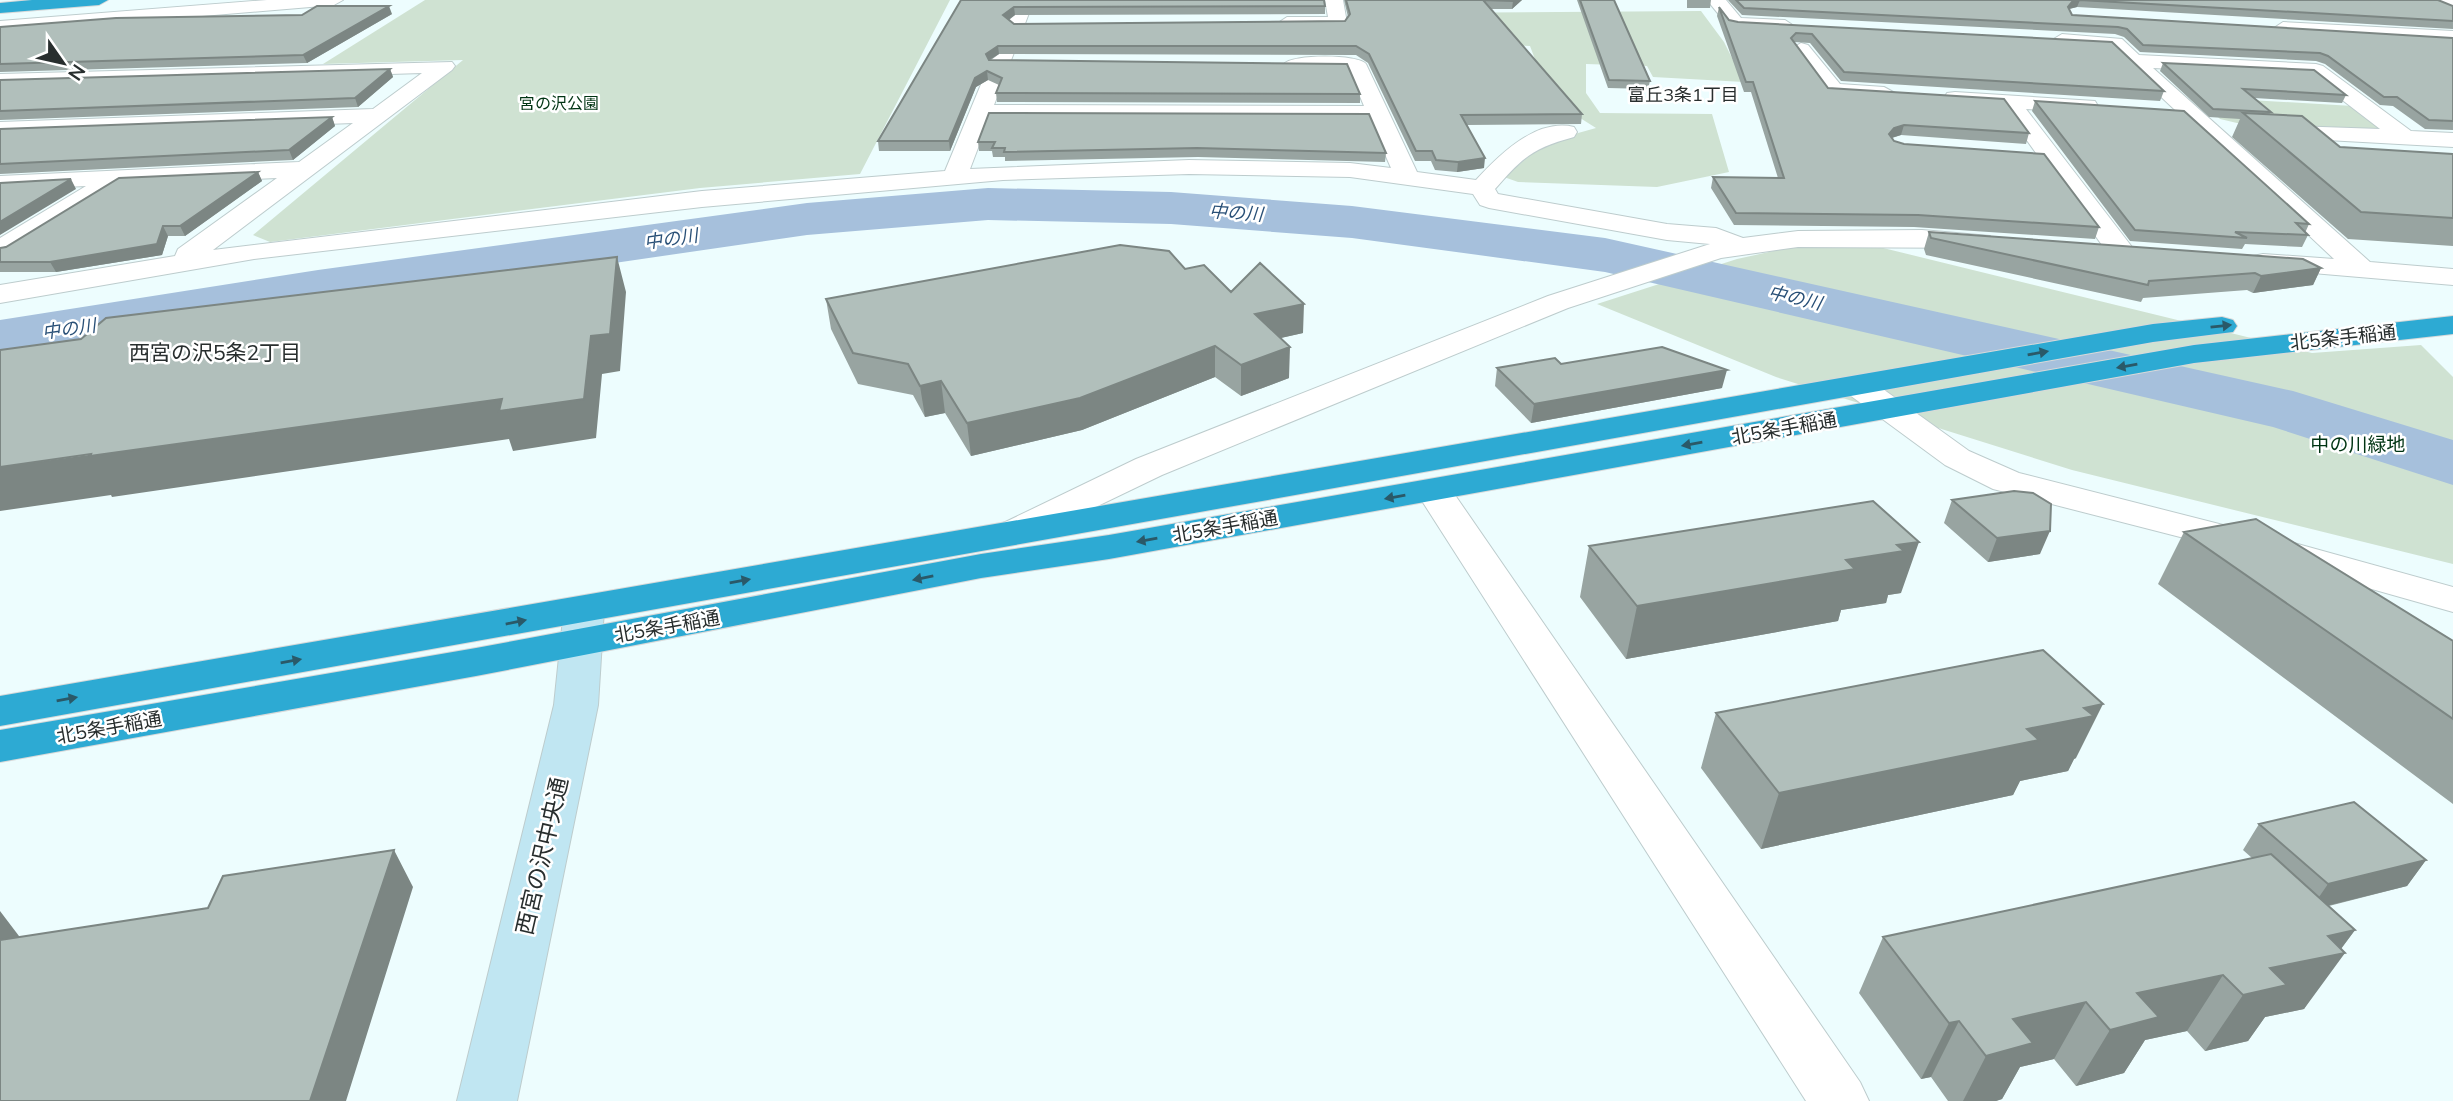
<svg xmlns="http://www.w3.org/2000/svg" width="2453" height="1101" viewBox="0 0 2453 1101" font-family="Mulish,'Noto Sans JP',sans-serif">
	<style>
		.green { fill: #cfe2d2 }
		.lines { fill: none; stroke-linecap: round; stroke-linejoin: round }
		.river { fill: #a6c0dc; fill-rule: evenodd }
		.street-casing { stroke: #bdcccd; stroke-width: 2 }
		.secondary-casing { stroke: #bdcccd; stroke-width: 2 }
		.highway-casing { stroke: #d8d9d9; stroke-width: 2 }
		.street { fill: #fff; fill-rule: evenodd }
		.secondary { fill: #c0e6f2; fill-rule: evenodd }
		.highway { fill: #2daad3; fill-rule: evenodd }
		.wall { fill: #98a4a1 }
		.shaded-wall { fill: #7c8683 }
		.building { fill: #b1bfbb; stroke: #7c8683; stroke-width: 2 }
		.oneway { fill: #2a5968 }
		.labels { text-anchor: middle; stroke-width: 5; stroke-linejoin: round; paint-order: stroke }
		.far-park-label { font-size: 16px; fill: #003413; stroke: #fff }
		.far-neighbourhood-label { font-size: 18px; fill: #282e2e; stroke: #fff }
		.far-water-label { font-size: 18px; font-style: italic; fill: #295077; stroke: #fff }
		.street-label { font-size: 19px; fill: #282e2e; stroke: #fff }
		.park-label { font-size: 19px; fill: #003413; stroke: #fff }
		.neighbourhood-label { font-size: 21px; fill: #282e2e; stroke: #fff }
		.near-street-label { font-size: 23px; fill: #282e2e; stroke: #fff }
	</style>
	<rect width="100%" height="100%" fill="#edfdfe"/>
	<path class="green" d="M425,0H950L860,174L700,188L270,242L253,235L463,60L323,64Z
		M1701,11L1724,42L1744,82L1653,77L1647,66L1586,64V93L1600,113L1712,114L1729,172L1657,187L1518,182L1504,177L1546,142L1596,128L1550,99L1530,46L1407,42L1405,13Z
		M2198,97L2353,106L2383,129L2237,123L2220,119Z
		M1875,246L2312,353L2421,345L2453,377V564L2072,470L1776,377L1597,304L1737,259L1792,247Z"/>
	<g class="lines">
		<path class="river" d="M988,188L1171,192L1352,206L1605,238L2293,391L2453,440V485L2273,427L1605,272L1352,238L1171,224L988,220L807,235L318,306L0,358V320L318,270L807,203Z"/>
		<g class="street-casing">
			<path id="street" d="M267,0H343L334,5L0,33V21Z
				M1016,0H1034L994,105L1364,106L1349,70H1294L1284,64C1291,54 1359,54 1366,64L1417,172L1476,180C1499,155 1536,118 1574,127L1577,132L1574,137C1533,148 1523,157 1495,189L1498,194L1667,224L1716,228L1743,238L1798,231L1922,230L1990,236L1993,242L1990,248L1798,247L1721,258L1568,308L1162,475L1021,543L1008,546L995,543L989,535L995,527L1136,459L1548,296L1710,244L1667,240L1489,208L1480,205L1473,194L1350,177L1189,174L1003,180L702,207L254,259L0,303V285L175,256L178,249L277,178L123,185L10,255L0,257V238L86,186L0,190V176L299,162L353,123L0,136V122L373,109L422,73L0,86V74L452,62L455,66L452,70L213,250L702,191L945,171ZM989,119L1370,120L1391,168L1350,163L1189,160L970,169Z
				M1325,0H1343L1347,23L1345,27L1287,29L1278,23L1287,17H1328Z
				M1707,0H1726L1741,18L1785,20L1794,26L1785,32L1729,27Z
				M2453,0V14L2425,1L2426,0Z
				M2283,22L2453,31V43L2276,32L2274,28Z
				M2062,34L2122,39L2139,55L2316,64L2323,66L2411,131L2453,133V147L2271,137L2260,130L2263,125L2380,129L2311,76L2153,68L2370,262L2453,269V285L2253,268L2249,262L2253,256L2263,254L2334,259L2110,49L2055,44L2052,40Z
				M1801,43L1808,45L1840,84L1884,87L1895,93L1884,99L1826,95L1791,49Z
				M1955,92L2095,101L2098,106L2095,111L2087,113L2026,109L2132,247L2136,253L2132,259H2112L2003,107L1947,103L1944,98L1947,93Z
				M1858,376L1869,379L1969,451L2019,473L2294,543L2453,587V612L2266,559L1993,489L1945,465L1847,393L1842,386L1847,379Z
				M1433,479L1446,482L1860,1082L1869,1101H1806L1415,490L1420,482Z"/>
		</g>
		<g class="secondary-casing">
			<path id="secondary" d="M584,596L598,600L604,609L598,705L517,1101H457L554,705L564,609L570,600Z"/>
		</g>
		<g class="highway-casing">
			<path id="highway" d="M32,0H108L99,5L0,13V3Z
				M2453,316V334L2194,363L1109,559L981,578L476,676L0,762V730L476,648L981,554L1109,535L2194,345Z
				M2222,317L2233,320L2237,326L2233,332L2153,342L0,726V696L2153,324Z"/>
		</g>
		<use href="#street" class="street"/>
		<use href="#secondary" class="secondary"/>
		<use href="#highway" class="highway"/>
	</g>
	<path class="wall" d="M961,0L1325,6V14L1015,15L1009,20L1014,24L1345,21L1348,17L1344,0H1522L1512,9H1491L1582,114L1581,124L1466,125L1484,168L1457,172L1435,170L1431,161H1415L1368,63L1356,55L999,54L991,60L1360,94V103L997,102L996,93L999,85L988,80L976,87L950,151H879L878,141Z
		M1577,0H1614L1650,81L1648,89L1608,88Z
		M1687,0H1711L1710,8H1687Z
		M1728,0H2438L2453,6V29L2077,7L2069,9L2072,15L2453,38V130L2425,129L2393,106L2380,105L2325,64L2316,61L2140,52L2124,37L2115,34L1742,15Z
		M1719,7L1729,20L1738,22L2164,91L2160,101L1841,81L1810,43L1794,42L1828,88L2029,133L2026,144L1901,135L1892,138L1894,141L2099,227L2095,239L1914,227L1734,225L1711,188L1713,177L1778,178L1751,92H1744L1717,16Z
		M392,14L307,63L0,72V27L302,15Z
		M2163,63L2346,95L2342,103L2254,98L2271,112L2269,115L2340,147L2453,154V246L2348,239L2232,137L2240,119L2209,117L2160,71Z
		M390,69L393,77L358,107L0,120V80Z
		M2035,101L2309,224L2305,233L2308,235L2302,247L2245,244L2242,249L2130,241L2032,111Z
		M332,117L335,126L293,160L0,174V129Z
		M978,142L1386,153L1385,162L1198,157L1005,161V157H993L992,151H979Z
		M258,172L262,181L185,236H168L162,255L56,272H0V248Z
		M1929,232L2321,268L2313,285L2253,293L2247,290L2143,298L2141,302L1926,255L1924,249Z
		M1185,269L1231,292L1303,333L1280,338L1289,378L1241,396L1215,377L1082,430L971,456L945,413L925,417L913,395L858,384L831,329L826,299Z
		M1561,364L1722,388L1531,423L1495,386L1497,368Z
		M1952,500L2040,554L1988,562L1944,523Z
		M2184,532L2453,641V804L2158,584Z
		M1589,546L1901,593L1888,595L1886,603L1841,610L1838,621L1626,659L1580,597Z
		M1716,713L2076,758L2074,759L2068,771L2020,781L2013,795L1761,849L1701,768Z
		M2259,824L2426,860L2407,886L2329,906L2355,930L2341,949L2304,1009L2265,1017L2248,1041L2205,1051L2187,1031L2145,1040L2124,1073L2076,1086L2054,1059L2020,1067L2002,1099L1996,1101H1948L1931,1077L1921,1079L1859,993L1883,937L2252,858L2243,850Z"/>
	<path class="shaded-wall" d="M1514,0H1522L1512,9L1513,1Z
		M2080,0L2077,7L2069,9L2068,7L2072,2Z
		M389,6L392,14L307,63L303,55Z
		M1014,7L1015,15L1004,23L1003,15Z
		M998,46L999,54L986,62V54Z
		M390,69L393,77L358,107L355,98Z
		M987,71L988,80L976,87L950,151L949,141L975,78Z
		M332,117L335,126L293,160L289,150Z
		M1904,125L1901,135L1891,138L1889,134L1894,128Z
		M1485,158L1484,168L1457,172L1458,162Z
		M258,172L262,181L185,236L180,226Z
		M71,179L76,189L0,235V222Z
		M163,226L168,236L162,255L56,272L50,262Z
		M617,257L626,292L620,371L602,374L596,438L513,451L509,439L112,497L111,495L0,511V467L502,399L591,336Z
		M2321,268L2313,285L2253,293L2261,276Z
		M1304,304L1303,333L1254,344L1255,314Z
		M1215,346V377L1082,430L971,456L967,423Z
		M1290,347L1289,378L1241,396V365Z
		M1727,370L1722,388L1531,423L1534,404Z
		M941,381L945,413L925,417L920,386Z
		M2050,531L2040,554L1988,562L1997,538Z
		M1919,542L1901,593L1888,595L1886,603L1841,610L1838,621L1626,659L1637,606L1846,560L1897,545Z
		M2103,704L2076,758L2074,759L2068,771L2020,781L2013,795L1761,849L1779,793L2027,729L2084,708Z
		M394,850L413,887L346,1101H310Z
		M2426,860L2407,886L2310,910L2328,884Z
		M0,911L22,940L0,977Z
		M2355,930L2337,954L2345,953L2304,1009L2265,1017L2248,1041L2205,1051L2243,995L2270,968L2328,936Z
		M2223,975L2187,1031L2145,1040L2124,1073L2076,1086L2110,1030L2137,993Z
		M2086,1002L2054,1059L2020,1067L2002,1099L1996,1101H1963L1986,1056L2013,1019Z
		M1959,1021L1931,1077L1921,1079L1949,1023Z"/>
	<path class="building" d="M961,0H1324L1325,6L1014,7L1003,15L1014,24L1345,21L1350,14L1346,0H1514L1513,1L1483,0L1582,114L1461,115L1485,158L1458,162L1436,160L1432,151H1416L1369,54L1356,46H998L986,54L989,60L1347,64L1360,94L996,93L1002,78L987,71L975,78L949,141H878Z
		M1580,0H1614L1650,81L1609,80Z
		M1736,0H2438L2453,6V21L2080,0L2072,2L2068,7L2072,15L2453,38V121L2429,120L2397,97H2384L2328,56L2320,53L2143,45L2127,29L2118,27L1744,8Z
		M317,6H389L303,55L0,64V27L116,18L302,15Z
		M1719,7L1729,20L1738,22L2112,42L2164,91L1844,72L1812,34L1796,33L1791,38L1828,88L2004,99L2029,133L1904,125L1894,128L1889,134L1894,141L1904,144L2044,154L2099,227L1918,215L1736,213L1713,177L1784,178L1753,82H1746Z
		M2163,63L2314,70L2346,95L2243,89L2271,112L2213,109Z
		M390,69L355,98L0,111V80Z
		M2035,101L2184,111L2309,224L2296,223L2308,235L2235,232L2247,238L2135,230Z
		M989,113L1369,114L1386,153L1197,148L1004,152L1005,148H992L995,142H978Z
		M2243,113L2302,116L2340,147L2453,154V218L2361,212Z
		M332,117L289,150L0,164V129Z
		M258,172L180,226H163L157,244L50,262H0V248L6,247L119,178Z
		M71,179L0,222V183Z
		M1929,232L2303,259L2321,268L2261,276L2255,273L2149,281L2148,285L1931,238Z
		M1120,245L1169,251L1185,269L1204,265L1231,292L1260,263L1304,304L1255,314L1290,347L1241,365L1215,346L1080,398L967,423L941,381L920,386L908,364L853,353L826,299Z
		M617,257L610,334L591,336L584,399L499,411L502,399L90,456L91,454L0,467V350L81,339L106,318Z
		M1662,347L1727,370L1534,404L1497,368L1555,358L1561,364Z
		M2014,491L2033,493L2051,504L2050,531L1997,538L1952,500Z
		M1873,501L1919,542L1897,545L1904,551L1846,560L1855,569L1637,606L1589,546Z
		M2256,519L2453,641V719L2184,532Z
		M2043,650L2103,704L2084,708L2094,716L2027,729L2039,740L1779,793L1716,713Z
		M2354,802L2426,860L2328,884L2259,824Z
		M394,850L310,1101H0V940L208,908L223,876Z
		M2271,854L2355,930L2328,936L2345,953L2270,968L2287,985L2243,995L2223,975L2137,993L2159,1017L2110,1030L2086,1002L2013,1019L2033,1043L1986,1056L1959,1021L1949,1023L1883,937Z"/>
	<defs><path id="oneway-solid" d="M-6-.8H1V-3.2L6.5 0L1 3.2V.8H-6Z" transform="scale(1.75)"/></defs>
	<g class="oneway">
		<use href="#oneway-solid" transform="translate(2221 326) rotate(-6)"/>
		<use href="#oneway-solid" transform="translate(2038 353) rotate(-10)"/>
		<use href="#oneway-solid" transform="translate(2127 366) rotate(170)"/>
		<use href="#oneway-solid" transform="translate(1692 444) rotate(170)"/>
		<use href="#oneway-solid" transform="translate(1395 497) rotate(170)"/>
		<use href="#oneway-solid" transform="translate(1147 540) rotate(170)"/>
		<use href="#oneway-solid" transform="translate(923 578) rotate(169)"/>
		<use href="#oneway-solid" transform="translate(740 581) rotate(-10)"/>
		<use href="#oneway-solid" transform="translate(516 622) rotate(-11)"/>
		<use href="#oneway-solid" transform="translate(291 661) rotate(-10)"/>
		<use href="#oneway-solid" transform="translate(67 699) rotate(-10)"/>
	</g>
	<g class="labels">
		<g class="far-park-label">
			<text x="559" y="109">宮の沢公園</text>
		</g>
		<g class="far-neighbourhood-label">
			<text x="1683" y="101">富丘3条1丁目</text>
		</g>
		<g class="far-water-label">
			<text transform="translate(1236 213) rotate(4)" y="6">中の川</text>
			<text transform="translate(671 239) rotate(-8)" y="6">中の川</text>
			<text transform="translate(1795 298) rotate(13)" y="6">中の川</text>
			<text transform="translate(69 329) rotate(-8)" y="6">中の川</text>
		</g>
		<g class="street-label">
			<text transform="translate(2343 337) rotate(-6)" y="7">北5条手稲通</text>
			<text transform="translate(1784 428) rotate(-10)" y="7">北5条手稲通</text>
			<text transform="translate(1225 526) rotate(-10)" y="7">北5条手稲通</text>
			<text transform="translate(667 626) rotate(-10)" y="7">北5条手稲通</text>
			<text transform="translate(109 727) rotate(-10)" y="7">北5条手稲通</text>
		</g>
		<g class="park-label">
			<text x="2358" y="451">中の川緑地</text>
		</g>
		<g class="neighbourhood-label">
			<text x="215" y="360">西宮の沢5条2丁目</text>
		</g>
		<g class="near-street-label">
			<text transform="translate(542 856) rotate(-77)" y="8">西宮の沢中央通</text>
		</g>
	</g>
	<g transform="translate(63 63) rotate(124)" stroke="#ffffff" stroke-width="5" paint-order="stroke">
	<path d="M0-5L12 26L0 18L-12 26Z" fill="#282e2e"/>
	<text y="-10" font-size="19" font-weight="bold" text-anchor="middle" fill="#282e2e">N</text>
	</g>
</svg>
